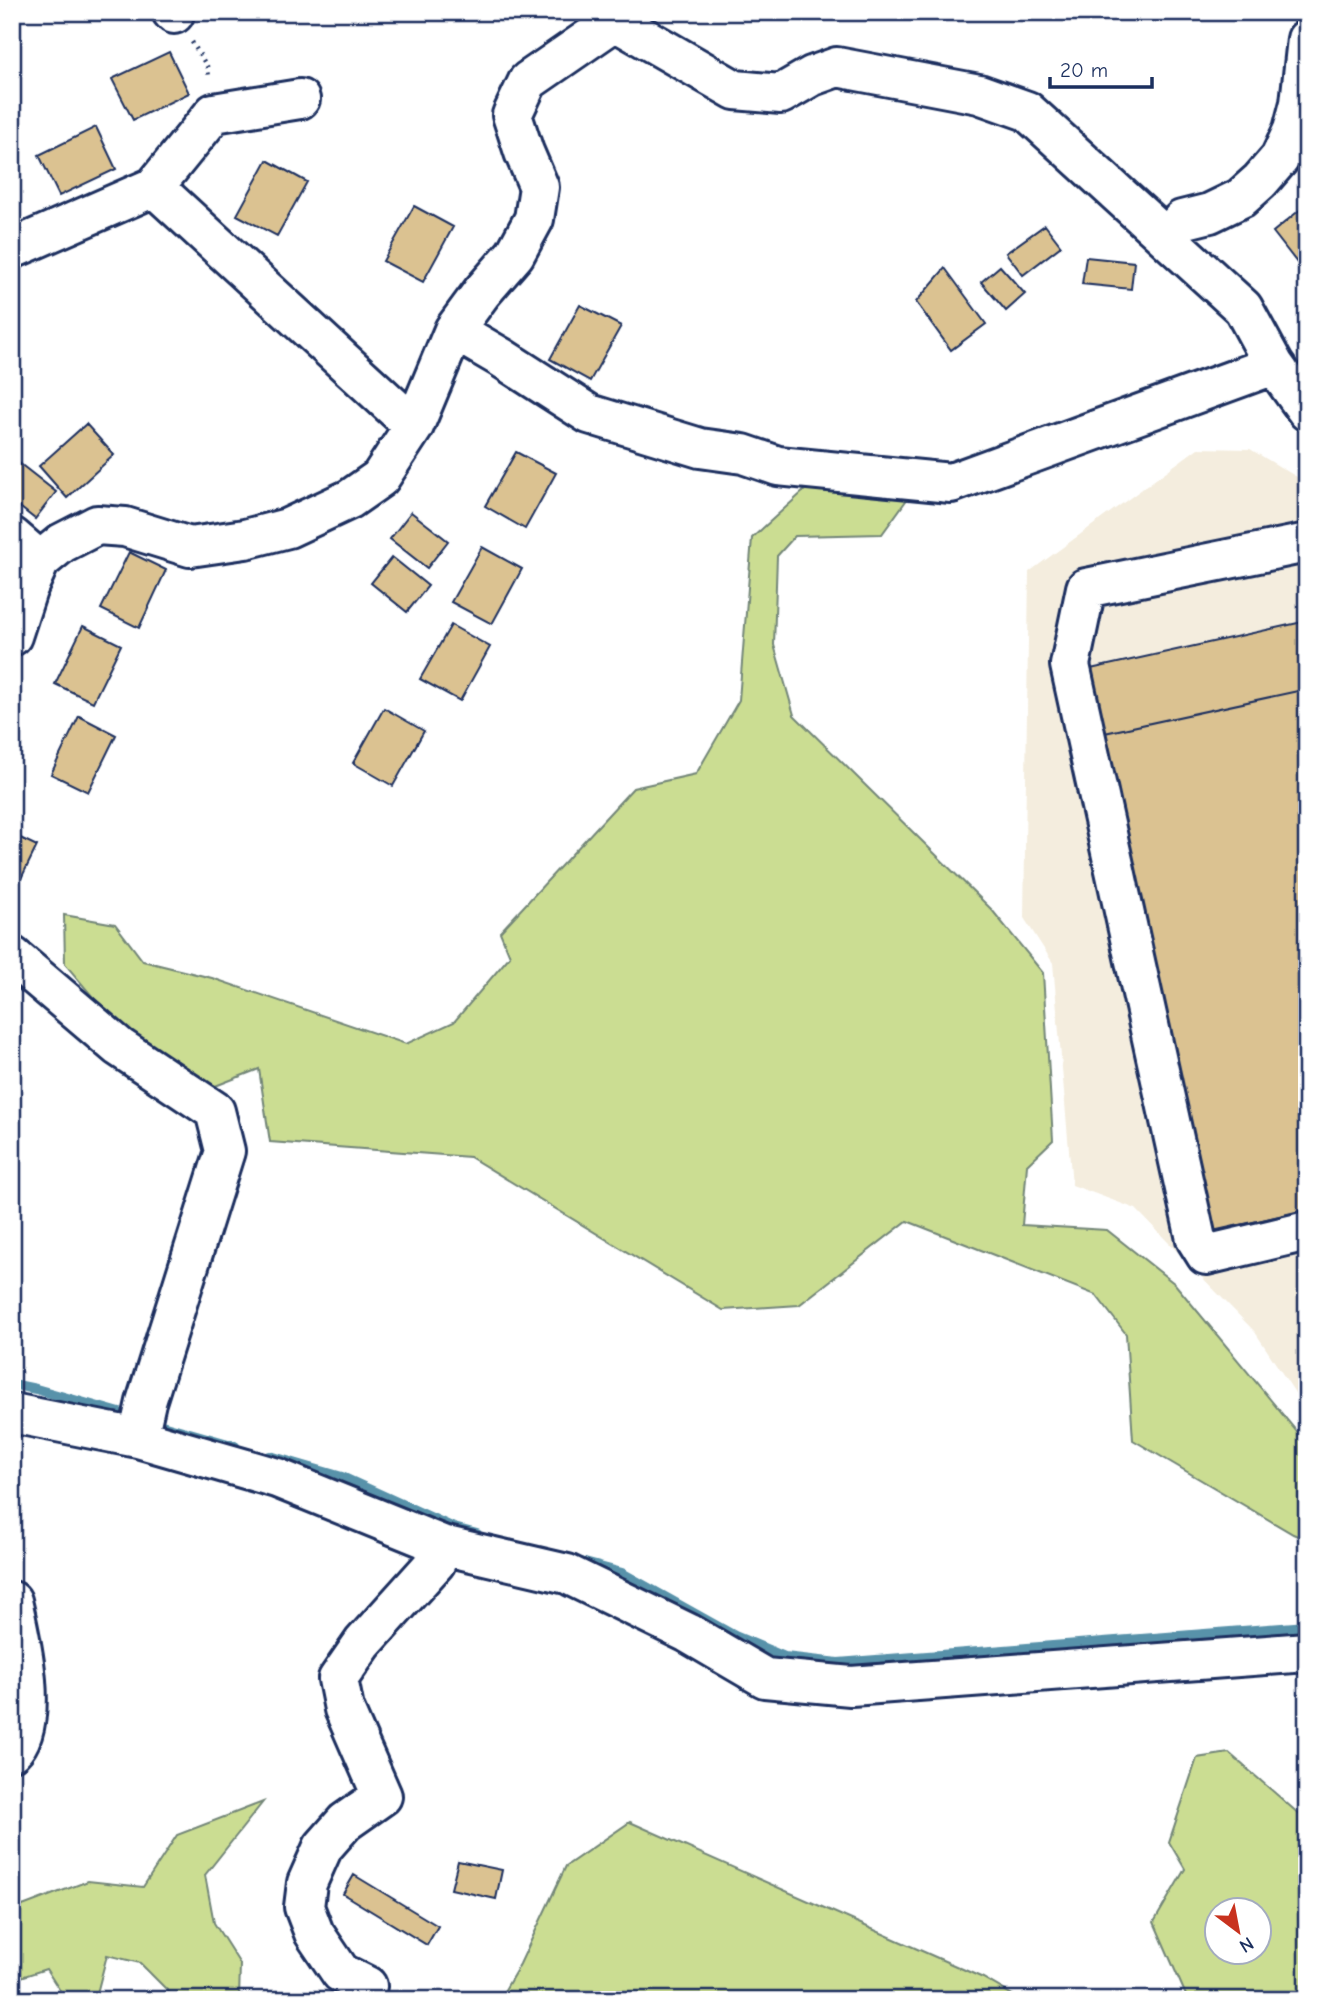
<svg xmlns="http://www.w3.org/2000/svg" width="1319" height="2012" viewBox="0 0 1319 2012" font-family="'Comic Neue',sans-serif">
	<style>
		.built { fill: #f4edde }
		.green { fill: #cbdd92; stroke: #738678; stroke-width: 2; fill-rule: evenodd }
		.lines { fill: none; stroke-linecap: round; stroke-linejoin: round }
		.stream { stroke: #5992aa; stroke-width: 10 }
		.building { fill: #dbc291; stroke: #1b2f5e; stroke-width: 2 }
		.minor-casing { stroke: #1b2f5e; stroke-width: 44 }
		.path { stroke: #1b2f5e; stroke-width: 4.5; stroke-dasharray: 2 5; stroke-linecap: butt }
		.minor { stroke: #fff; stroke-width: 38 }
	</style>
	<rect width="100%" height="100%" fill="#fff"/>
	<filter id="ink" filterUnits="userSpaceOnUse"><feTurbulence type="fractalNoise" baseFrequency=".0143" numOctaves="2"/><feDisplacementMap in="SourceGraphic" scale="14" xChannelSelector="R" yChannelSelector="G"/><feConvolveMatrix kernelMatrix="1 2 1 2 8 2 1 2 1" color-interpolation-filters="sRGB"/></filter>
	<g filter="url(#ink)">
		<path class="built" d="M1198,448L1250,449L1307,483V1411L1255,1332L1136,1209L1072,1185L1053,963L1024,918L1029,572Z"/>
		<path class="green" d="M817,479L908,498L882,534L795,536L777,556L774,645L794,715L992,910L1043,973L1053,1140L1027,1165L1022,1225L1107,1230L1175,1284L1307,1444V1540L1293,1534L1133,1440L1126,1334L1096,1295L907,1221L799,1305L723,1310L470,1157L270,1142L259,1069L205,1090L103,1009L65,964L64,915L115,924L143,961L212,978L406,1044L454,1022L510,956L500,932L633,788L696,774L739,700L752,538Z
			M1229,1753L1307,1821V2000H1188L1154,1922L1185,1869L1169,1842L1197,1758ZM1218,1910H1260V1952H1218Z
			M263,1802L205,1875L214,1923L240,1964L239,2000H177L140,1963L107,1955L96,1997L94,2000H66L46,1969L12,1980V1910L88,1881L143,1887L177,1835Z
			M630,1822L983,1978L1021,2000H499L520,1964L566,1866Z"/>
		<g class="lines">
			<path class="stream" d="M12,1384L36,1389L235,1446
				M270,1456L342,1477L454,1528L477,1534
				M581,1562L622,1573L735,1636L785,1657L838,1663L1307,1626"/>
		</g>
		<path class="building" d="M169,52L189,93L133,120L112,79Z
			M96,127L116,169L59,196L39,155Z
			M267,160L307,182L277,236L237,215Z
			M1307,204V257L1298,264L1273,232Z
			M414,206L453,227L423,282L383,261Z
			M1045,225L1061,246L1023,275L1006,253Z
			M1086,257L1134,262L1131,289L1082,284Z
			M1000,266L1025,294L1006,311L981,282Z
			M945,268L986,324L951,350L916,302Z
			M580,305L621,326L590,381L550,359Z
			M86,424L114,455L67,498L39,466Z
			M516,452L556,473L525,529L485,506Z
			M19,463L56,492L35,519L12,501V472Z
			M411,512L448,541L427,568L390,539Z
			M482,547L522,569L492,624L451,602Z
			M129,552L166,570L139,628L101,609Z
			M392,557L428,586L407,612L371,583Z
			M1307,621V689L1100,734L1086,670Z
			M451,625L490,647L460,701L420,679Z
			M83,626L121,645L93,702L55,684Z
			M1307,689V1210L1208,1232L1100,734Z
			M384,708L424,731L393,786L353,763Z
			M79,716L116,735L88,792L51,774Z
			M12,834L37,846L12,897Z
			M458,1861L502,1870L496,1899L451,1889Z
			M354,1875L438,1926L427,1945L343,1894Z"/>
		<g class="lines">
			<g class="minor-casing">
				<path id="minor" d="M172,12L174,14
					M615,21L735,90L781,94L812,76L837,67L979,94L1027,111L1243,308L1274,365L1307,411
					M154,187L214,113L300,99
					M1167,238L1182,220L1210,213L1241,198L1260,181L1280,158L1293,130L1300,103L1307,39
					M12,249L154,187L414,426
					M454,330L502,358L589,414L700,448L743,454L778,466L951,483L1274,365
					M12,537L40,561
					M1307,543L1086,588L1070,665L1196,1239L1206,1255L1307,1231
					M12,636L27,590L40,561L62,543L97,525L125,527L190,547L245,539L288,528L350,499L380,478L414,426L454,330L482,292L515,254L534,219L539,187L524,152L512,115L528,81L615,21
					M12,956L119,1047L215,1111L225,1151L146,1402L138,1438
					M12,1413L138,1438L277,1478L442,1545L567,1574L688,1633L765,1678L851,1686L1307,1652
					M12,1601C20,1636 41,1724 12,1751
					M367,1986L341,1973L314,1933L304,1907L307,1883L323,1847L345,1822L382,1796L344,1709L338,1679L363,1643L436,1562L442,1545"/>
			</g>
			<path class="path" d="M192,42L208,68L209,78"/>
			<use href="#minor" class="minor"/>
		</g>
	</g>
	<rect width="1319" height="2012" fill="none" stroke="#fff" stroke-width="42"/>
	<rect x="21" y="21" width="1277" height="1970" fill="none" stroke="#1b2f5e" stroke-width="2.5" filter="url(#ink)"/>
	<g transform="translate(1238 1931) rotate(148)"><circle r="33" fill="#ffffff" stroke="#a4acbf" stroke-width="2"/>
	<path d="M0-5L12 26L0 18L-12 26Z" fill="#c8321e"/>
	<text y="-10" font-size="19" font-weight="bold" text-anchor="middle" fill="#1b2f5e">N</text>
	</g>
	<path d="M1050 77v10h102v-10" fill="none" stroke="#1b2f5e" stroke-width="3.5"/>
	<text x="1060" y="77" font-size="21" fill="#1b2f5e" stroke="#ffffff" stroke-width="5" paint-order="stroke">20 m</text>
</svg>
